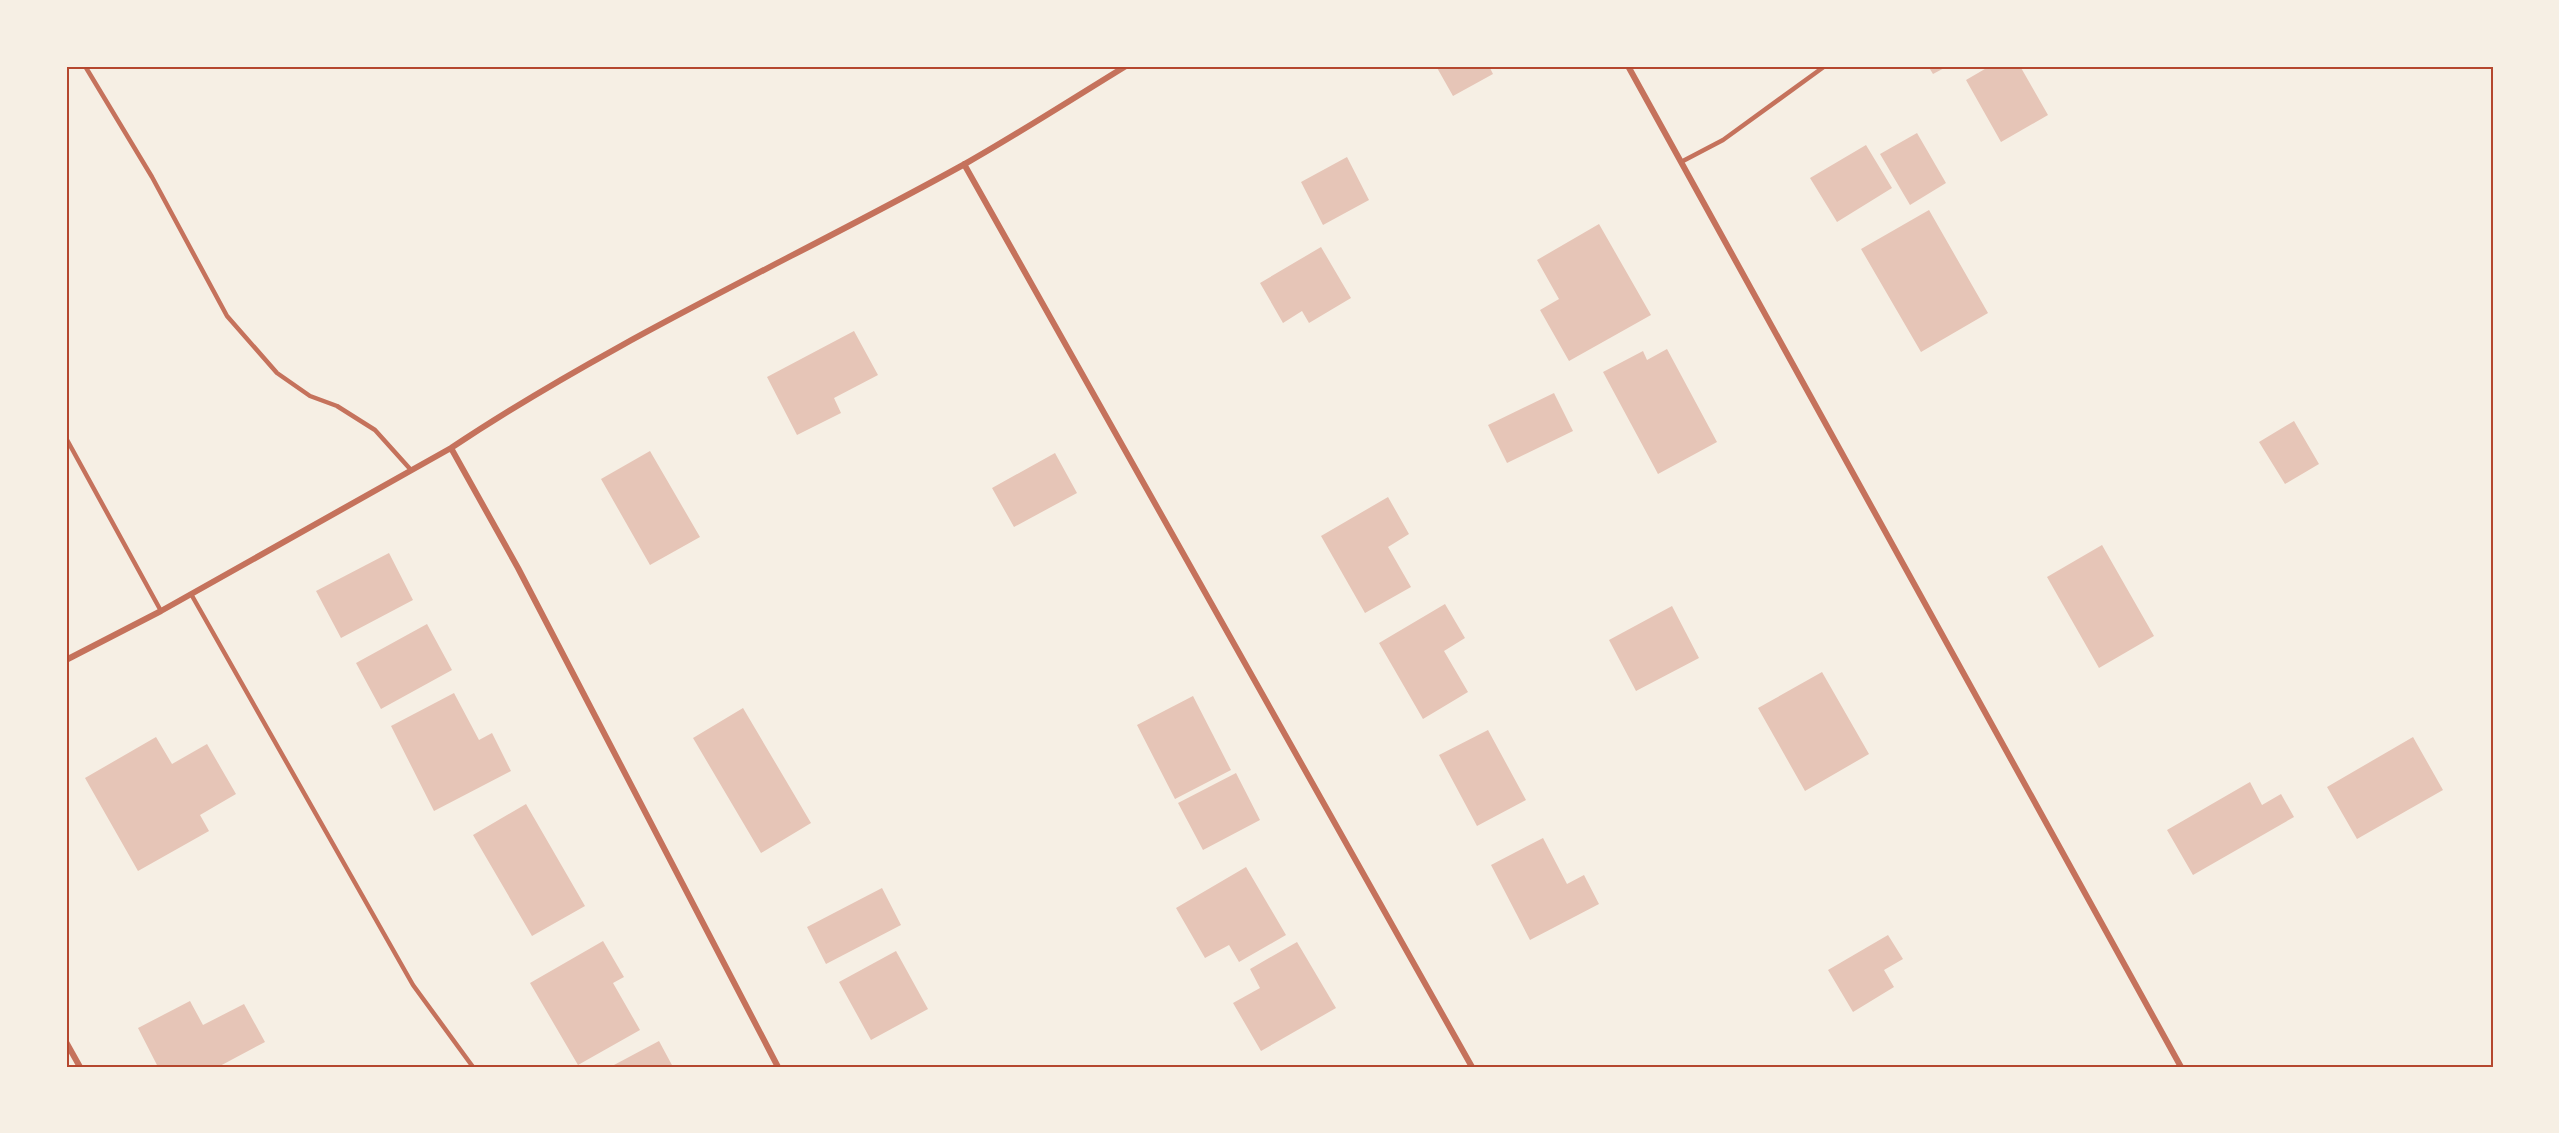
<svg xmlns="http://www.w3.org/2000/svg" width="2559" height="1133" viewBox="0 0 2559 1133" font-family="Manrope,sans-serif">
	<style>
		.building { fill: #e6c5b7 }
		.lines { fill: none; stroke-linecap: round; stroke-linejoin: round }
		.service { stroke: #c5725c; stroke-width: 4.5 }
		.minor { stroke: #c5725c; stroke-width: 6 }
		.neatline { fill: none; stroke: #b5482f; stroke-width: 2 }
	</style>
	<rect width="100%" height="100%" fill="#f6efe4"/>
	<path class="building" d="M1436,66H1489L1493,74L1453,96Z
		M1928,66H1948L1933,74Z
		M1990,66H2020L2048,115L2001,142L1966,80Z
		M1917,133L1946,183L1910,205L1880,154Z
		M1866,145L1892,188L1837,222L1810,178Z
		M1347,157L1369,200L1323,225L1301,182Z
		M1929,210L1988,313L1921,352L1861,249Z
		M1599,224L1651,315L1569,361L1540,310L1559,299L1537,260Z
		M1321,247L1351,298L1309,323L1302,311L1283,323L1260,283Z
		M854,331L878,375L834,398L841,413L797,435L767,377Z
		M1667,349L1717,442L1658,474L1603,372L1643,351L1647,360Z
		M1554,393L1573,431L1507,463L1488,425Z
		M2294,421L2319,464L2285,484L2259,442Z
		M650,451L700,537L650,565L601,479Z
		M1055,453L1077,493L1014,527L992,488Z
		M1388,497L1409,534L1388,547L1411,587L1365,613L1321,536Z
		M2102,545L2154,636L2099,668L2047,577Z
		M389,553L413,600L341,638L316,591Z
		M1445,604L1465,638L1444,651L1468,692L1423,719L1379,643Z
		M1672,606L1699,658L1636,691L1609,640Z
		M427,624L452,670L381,709L356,663Z
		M1822,672L1869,754L1805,791L1758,708Z
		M454,693L479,740L492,733L511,771L434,811L391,726Z
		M1193,696L1231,770L1175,799L1137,725Z
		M743,708L811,823L761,853L693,738Z
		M1488,730L1526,800L1477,826L1439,755Z
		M156,737L172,764L207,744L236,794L200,815L209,831L138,871L85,778Z
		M2413,737L2443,790L2357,839L2327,787Z
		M1236,773L1260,820L1203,850L1178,803Z
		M2250,782L2262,805L2281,794L2294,817L2193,875L2167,830Z
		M526,804L585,906L532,936L473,835Z
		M1543,838L1567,884L1584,875L1599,904L1530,940L1491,865Z
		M1246,867L1286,935L1239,962L1229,945L1205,958L1176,908Z
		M882,888L901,925L826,964L807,927Z
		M1888,935L1903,959L1884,970L1894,987L1853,1012L1828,970Z
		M603,941L624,977L613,983L640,1030L578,1065L530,983Z
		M1297,942L1336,1008L1261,1051L1233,1003L1260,988L1250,969Z
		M896,951L928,1009L871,1040L839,982Z
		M190,1001L203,1025L244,1004L265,1042L218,1067H158L138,1028Z
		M659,1041L673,1067H615L614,1065Z"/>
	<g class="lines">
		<path class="service" d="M85,66L152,177L227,316L277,373L310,396L337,406L375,430L411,470
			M1681,162L1723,140L1825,66
			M66,438L161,611
			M191,594L413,985L473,1067"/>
		<path class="minor" d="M1628,66L2181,1067
			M964,164L1472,1067
			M451,448L518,568L778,1067
			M66,660L161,611L451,448C613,340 793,259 963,165C1018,134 1072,99 1126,66
			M66,1042L80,1067"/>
	</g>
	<rect width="2559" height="1133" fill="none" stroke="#f6efe4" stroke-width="135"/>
	<rect x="68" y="68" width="2424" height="998" class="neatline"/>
</svg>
